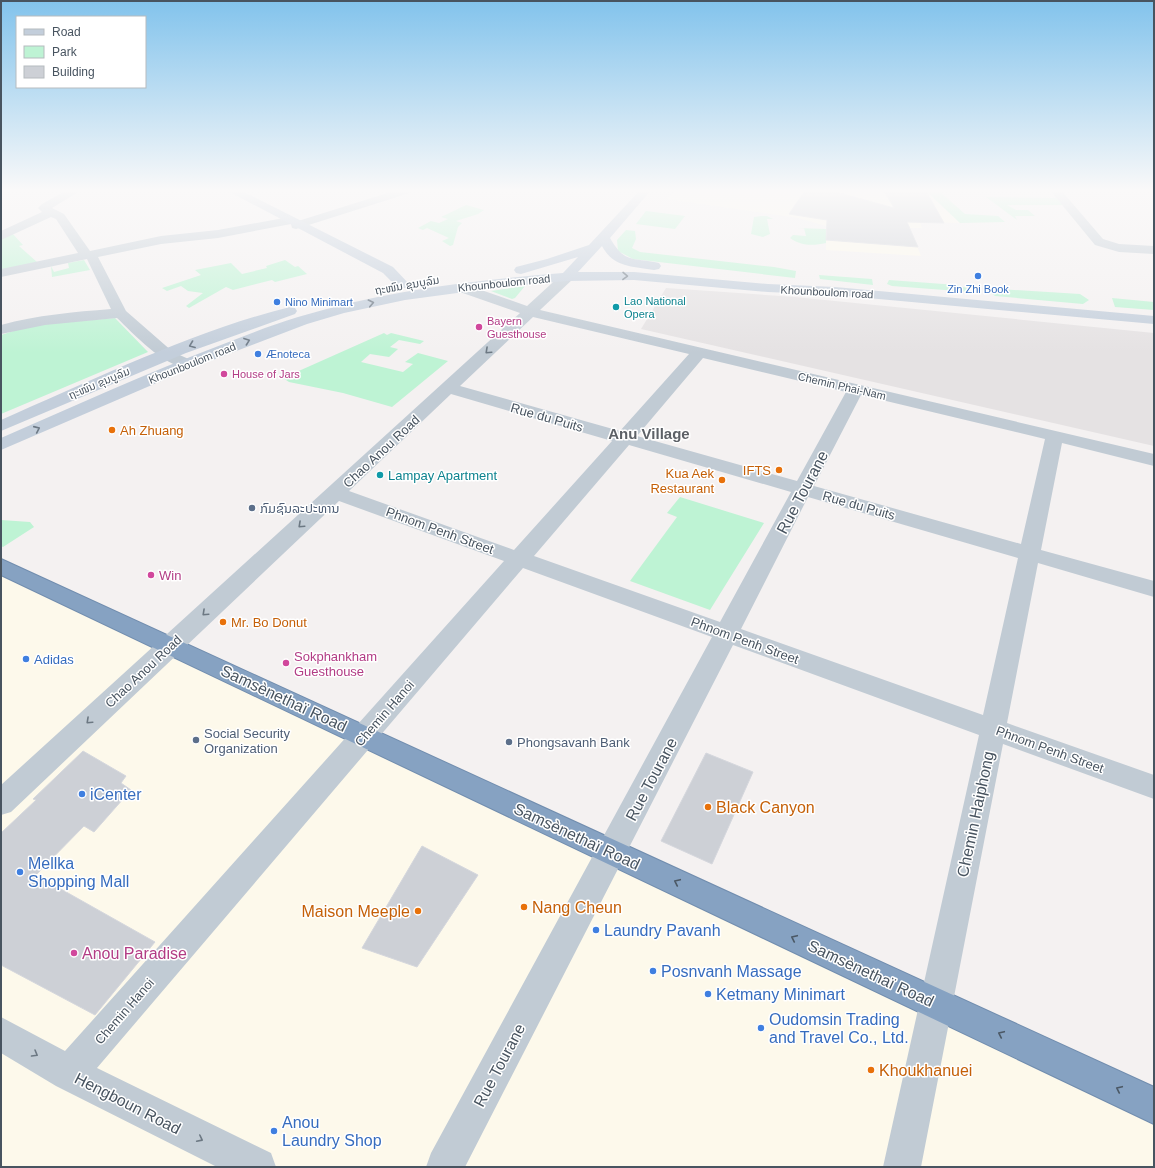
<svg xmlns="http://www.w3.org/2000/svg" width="1155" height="1168" viewBox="0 0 1155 1168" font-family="Arial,'Noto Sans Lao',sans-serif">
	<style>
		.commercial { fill: #fdf9eb }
		.education { fill: #e5e2e3 }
		.green { fill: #bef3d4 }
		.building { fill: #cdd0d6; stroke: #d5d7dd }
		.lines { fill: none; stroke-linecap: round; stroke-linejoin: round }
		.highway-casing { stroke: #718dae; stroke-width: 2 }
		.street { fill: #c1cbd4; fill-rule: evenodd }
		.secondary { fill: #c3cedb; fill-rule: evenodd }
		.highway { fill: #86a2c2; fill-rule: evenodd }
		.oneway { stroke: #6d7985 }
		.oneway2 { stroke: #6c7883 }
		.oneway3 { stroke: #4b5865 }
		.shop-dot { fill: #3f7fe0; stroke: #fff; stroke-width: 1.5 }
		.culture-dot { fill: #0f9aa8; stroke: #fff; stroke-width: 1.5 }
		.hotel-dot { fill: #d1479c; stroke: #fff; stroke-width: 1.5 }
		.food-dot { fill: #e8710a; stroke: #fff; stroke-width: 1.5 }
		.service-dot { fill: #5c6f8a; stroke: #fff; stroke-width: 1.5 }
		.labels { text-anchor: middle; stroke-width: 3; stroke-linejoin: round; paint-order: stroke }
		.far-street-label { font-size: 11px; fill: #485460; stroke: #fff }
		.far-shop-label { font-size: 11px; fill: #366cbe; stroke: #fff; text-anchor: start }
		.far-culture-label { font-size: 11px; fill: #0d838f; stroke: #fff; text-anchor: start }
		.far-hotel-label { font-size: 11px; fill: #b23c85; stroke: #fff; text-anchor: start }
		.street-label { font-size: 13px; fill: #485460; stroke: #fff }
		.food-label { font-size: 13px; fill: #c56008; stroke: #fff; text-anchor: start }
		.culture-label { font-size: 13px; fill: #0d838f; stroke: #fff; text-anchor: start }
		.service-label { font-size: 13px; fill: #4e5e75; stroke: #fff; text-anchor: start }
		.hotel-label { font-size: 13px; fill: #b23c85; stroke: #fff; text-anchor: start }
		.shop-label { font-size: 13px; fill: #366cbe; stroke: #fff; text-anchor: start }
		.quarter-label { font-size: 15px; font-weight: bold; fill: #5d6167; stroke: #fff }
		.near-street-label { font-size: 16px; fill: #485460; stroke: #fff }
		.near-shop-label { font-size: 16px; fill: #366cbe; stroke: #fff; text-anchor: start }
		.near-food-label { font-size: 16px; fill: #c56008; stroke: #fff; text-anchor: start }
		.near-hotel-label { font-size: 16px; fill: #b23c85; stroke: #fff; text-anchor: start }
	</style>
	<rect width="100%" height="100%" fill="#f4f1f1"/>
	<path class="commercial" d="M677,189H924L960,223L920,222L922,228H910L921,256L826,250V226L798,218L667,199Z
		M1,567L1154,1122V1167H1Z"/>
	<path class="education" d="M666,288L795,297L1154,333V446L641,329Z"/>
	<path class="green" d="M924,189L939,191L965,214L998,216L1005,222L960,223Z
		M986,197L1056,198L1064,205H1007L1016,210H1028L1035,216H1015L1017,220Z
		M466,205L484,210L478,214L456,221L462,223L458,227L453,245L450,246L442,241L449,238L427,228L423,230L418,228L431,221L439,223L448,219L441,217Z
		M646,211L685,216L675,229L636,224Z
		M761,216H767L773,219H767L770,234L763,237L751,234L754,217Z
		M797,228L826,229V243C813,246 801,246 790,238L793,235L806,236L804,228Z
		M626,230L635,231L636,239L632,248L640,252L774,267L796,271L795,278L633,259L618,251L617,240Z
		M12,233L23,245L19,246L37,262L1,270V238Z
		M84,260L90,270L52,277L51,266L54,272L69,268L68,263Z
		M285,260L295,267L298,266L307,274L275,282L272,280L233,290L226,287L189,308L186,306L203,293L188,291L181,286L167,291L162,288L201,275L195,270L231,263L242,274L267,268L266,266Z
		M819,275L872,279L873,285L820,279Z
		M889,280L957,285L967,288L971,292L892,286L887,284Z
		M525,286L515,298L512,299L491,291Z
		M983,288L1080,294L1089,300L1083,304L995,296Z
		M1112,298L1154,302V310L1115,307Z
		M115,318L148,352L1,414V335L32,325Z
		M384,333L387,335L391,333L424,341L420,344L399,340L390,347L398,349L389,357L370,354L361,362L403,372L413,364L405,362L418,353L448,361L392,407L343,393L289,382L283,378Z
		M680,497L764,523L710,610L630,581L677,517L667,513Z
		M1,520L30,522L34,527L3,547L1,546Z"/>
	<path class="building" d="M806,189L829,190L894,208L883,189L926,191L944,223L907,222L918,247L826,240L827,220L789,214Z
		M83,751L126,776L121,783L131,790L94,832L84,826L36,875L155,942L95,1015L1,965V833L36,800L33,799Z
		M706,753L753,772L712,864L661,841Z
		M422,846L478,875L417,967L362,948Z"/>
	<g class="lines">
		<g class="highway-casing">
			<path id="highway" d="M1,559L1154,1087V1124L1,575Z"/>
		</g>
		<path class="street" d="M69,189H83L52,208L64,214L90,251L161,236L218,230L289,217L293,218L295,222L400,189H417L416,191L296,229L292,228L291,224L218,238L161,244L98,257L126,311L173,352L193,361L195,364L193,367C169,373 133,333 117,318L45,325L1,334V325C37,315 74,312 111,309L87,259L1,277V269L78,253L56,219L51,217L1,240V231L42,212L38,208L42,204Z
			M1049,189H1060L1103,239L1119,244L1154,246V254L1119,252L1095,245Z
			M568,272L573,273L575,276L573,279L540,310L1154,454V466L1062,443L1041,550L1154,581V597L1038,563L1007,723L1154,775V799L1003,744L921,1167H883L979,735L733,645L465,1167H426L431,1153L712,637L523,568L97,1068L271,1153L276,1167H217L56,1086L1,1053V1017L65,1051L504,561L339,501L11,812L1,815V785L520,313L457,291L455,288L457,285H467L527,306L563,273ZM533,317L689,354L620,431L460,386ZM703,358L846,392L797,481L637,436ZM451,394L612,441L514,550L349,491ZM861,395L1045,439L1021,544L814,486ZM629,445L791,492L720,622L534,556ZM808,497L1018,558L983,715L741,629Z"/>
		<path class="secondary" d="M224,189H238L393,267L410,285L408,288H398L383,273Z
			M641,189H652L610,238C625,264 632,257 659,263L661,266L659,269L654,270C632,266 614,268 602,246L578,272H634L768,284L835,287L1154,316V324L835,295L768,292L634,280L567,281L502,287L405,300L344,313L307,324L189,369L1,450V438C74,406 147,373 221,345C246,335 272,325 298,317C384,291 474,280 563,273L578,257L521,274L516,273L514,270L516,267L547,259L589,245Z
			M290,307L295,308L297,311L295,314L186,353L1,431V420C93,380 193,331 290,307Z"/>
		<use href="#highway" class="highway"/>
	</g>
	<defs><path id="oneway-chevron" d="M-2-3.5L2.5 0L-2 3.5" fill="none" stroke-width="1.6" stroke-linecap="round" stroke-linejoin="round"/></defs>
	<g class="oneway">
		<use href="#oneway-chevron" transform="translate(625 276) rotate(1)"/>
		<use href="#oneway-chevron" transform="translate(371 303) rotate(-12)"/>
		<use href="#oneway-chevron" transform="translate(247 341) rotate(-20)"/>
		<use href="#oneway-chevron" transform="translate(192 345) rotate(159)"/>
		<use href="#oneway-chevron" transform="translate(37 429) rotate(-24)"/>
	</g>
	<g class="oneway2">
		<use href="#oneway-chevron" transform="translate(488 351) rotate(137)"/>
		<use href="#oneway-chevron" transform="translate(301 525) rotate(137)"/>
		<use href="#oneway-chevron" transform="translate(205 613) rotate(137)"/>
		<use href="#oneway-chevron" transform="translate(89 721) rotate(137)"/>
		<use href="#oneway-chevron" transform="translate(35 1054) rotate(30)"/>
		<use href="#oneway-chevron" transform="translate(200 1139) rotate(27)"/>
	</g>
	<g class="oneway3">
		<use href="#oneway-chevron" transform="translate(677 882) rotate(-155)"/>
		<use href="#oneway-chevron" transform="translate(794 938) rotate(-155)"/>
		<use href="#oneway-chevron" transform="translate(1001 1034) rotate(-155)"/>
		<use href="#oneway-chevron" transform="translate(1119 1089) rotate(-155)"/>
	</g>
	<linearGradient id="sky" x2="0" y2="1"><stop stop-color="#82c3ec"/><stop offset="0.54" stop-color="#faf9f9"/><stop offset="1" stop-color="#faf9f9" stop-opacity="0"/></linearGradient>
	<rect width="1155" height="353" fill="url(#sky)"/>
	<g class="shop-dot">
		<circle cx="978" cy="276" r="4"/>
		<circle cx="277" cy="302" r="4"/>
		<circle cx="258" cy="354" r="4"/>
		<circle cx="26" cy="659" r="4"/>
		<circle cx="82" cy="794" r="4"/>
		<circle cx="20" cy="872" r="4"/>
		<circle cx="596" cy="930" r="4"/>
		<circle cx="653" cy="971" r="4"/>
		<circle cx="708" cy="994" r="4"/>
		<circle cx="761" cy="1028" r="4"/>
		<circle cx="274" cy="1131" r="4"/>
	</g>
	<g class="culture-dot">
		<circle cx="616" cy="307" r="4"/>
		<circle cx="380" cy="475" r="4"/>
	</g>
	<g class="hotel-dot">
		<circle cx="479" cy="327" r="4"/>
		<circle cx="224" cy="374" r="4"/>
		<circle cx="151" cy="575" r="4"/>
		<circle cx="286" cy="663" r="4"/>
		<circle cx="74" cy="953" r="4"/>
	</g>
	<g class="food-dot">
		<circle cx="112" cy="430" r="4"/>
		<circle cx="779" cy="470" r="4"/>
		<circle cx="722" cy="480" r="4"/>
		<circle cx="223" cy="622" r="4"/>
		<circle cx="708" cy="807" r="4"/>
		<circle cx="524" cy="907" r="4"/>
		<circle cx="418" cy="911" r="4"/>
		<circle cx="871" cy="1070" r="4"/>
	</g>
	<g class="service-dot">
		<circle cx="252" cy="508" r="4"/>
		<circle cx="196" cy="740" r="4"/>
		<circle cx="509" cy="742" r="4"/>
	</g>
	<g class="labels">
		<g class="far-street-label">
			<text transform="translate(504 283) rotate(-6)" y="4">Khounboulom road</text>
			<text transform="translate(407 285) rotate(-10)" y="4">ຖະໜົນ ຂຸນບູລົມ</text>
			<text transform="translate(827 292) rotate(3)" y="4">Khounboulom road</text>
			<text transform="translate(192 363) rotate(-22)" y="4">Khounboulom road</text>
			<text transform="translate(99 383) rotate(-23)" y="4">ຖະໜົນ ຂຸນບູລົມ</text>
			<text transform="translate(842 386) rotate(13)" y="4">Chemin Phai-Nam</text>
		</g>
		<g class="far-shop-label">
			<text x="978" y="293" text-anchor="middle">Zin Zhi Book</text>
			<text x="285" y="306">Nino Minimart</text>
			<text x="266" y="358">Ænoteca</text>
		</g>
		<g class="far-culture-label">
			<text x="624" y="305">Lao National<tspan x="624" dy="13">Opera</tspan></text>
		</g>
		<g class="far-hotel-label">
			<text x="487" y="325">Bayern<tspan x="487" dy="13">Guesthouse</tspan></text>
			<text x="232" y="378">House of Jars</text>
		</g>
		<g class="street-label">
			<text transform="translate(547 417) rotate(16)" y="5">Rue du Puits</text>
			<text transform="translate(381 451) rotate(-43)" y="5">Chao Anou Road</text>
			<text transform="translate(859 505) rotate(16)" y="5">Rue du Puits</text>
			<text transform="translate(440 530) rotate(20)" y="5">Phnom Penh Street</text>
			<text transform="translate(745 640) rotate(20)" y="5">Phnom Penh Street</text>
			<text transform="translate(143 671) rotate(-43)" y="5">Chao Anou Road</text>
			<text transform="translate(384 713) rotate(-49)" y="5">Chemin Hanoi</text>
			<text transform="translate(1050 749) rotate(20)" y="5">Phnom Penh Street</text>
			<text transform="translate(124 1011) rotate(-49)" y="5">Chemin Hanoi</text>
		</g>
		<g class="food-label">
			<text x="120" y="435">Ah Zhuang</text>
			<text x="771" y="475" text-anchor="end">IFTS</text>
			<text x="714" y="478" text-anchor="end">Kua Aek<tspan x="714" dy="15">Restaurant</tspan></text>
			<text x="231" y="627">Mr. Bo Donut</text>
		</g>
		<g class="culture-label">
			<text x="388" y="480">Lampay Apartment</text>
		</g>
		<g class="service-label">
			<text x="260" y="513">ກົມຊົນລະປະທານ</text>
			<text x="204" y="738">Social Security<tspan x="204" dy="15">Organization</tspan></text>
			<text x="517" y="747">Phongsavanh Bank</text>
		</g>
		<g class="hotel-label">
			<text x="159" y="580">Win</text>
			<text x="294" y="661">Sokphankham<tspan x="294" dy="15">Guesthouse</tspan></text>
		</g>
		<g class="shop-label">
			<text x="34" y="664">Adidas</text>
		</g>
		<g class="quarter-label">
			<text x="649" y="439">Anu Village</text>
		</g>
		<g class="near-street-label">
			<text transform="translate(802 492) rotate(-62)" y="6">Rue Tourane</text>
			<text transform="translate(284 698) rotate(25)" y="6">Samsènethaï Road</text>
			<text transform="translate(651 779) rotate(-62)" y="6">Rue Tourane</text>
			<text transform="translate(975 814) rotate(-78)" y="6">Chemin Haiphong</text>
			<text transform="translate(577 836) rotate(25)" y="6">Samsènethaï Road</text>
			<text transform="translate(871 973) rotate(25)" y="6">Samsènethaï Road</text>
			<text transform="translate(499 1065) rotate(-62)" y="6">Rue Tourane</text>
			<text transform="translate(128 1103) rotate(27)" y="6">Hengboun Road</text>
		</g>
		<g class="near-shop-label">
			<text x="90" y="800">iCenter</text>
			<text x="28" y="869">Mellka<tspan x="28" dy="18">Shopping Mall</tspan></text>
			<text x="604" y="936">Laundry Pavanh</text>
			<text x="661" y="977">Posnvanh Massage</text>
			<text x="716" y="1000">Ketmany Minimart</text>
			<text x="769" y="1025">Oudomsin Trading<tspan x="769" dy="18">and Travel Co., Ltd.</tspan></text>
			<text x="282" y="1128">Anou<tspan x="282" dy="18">Laundry Shop</tspan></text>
		</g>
		<g class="near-food-label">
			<text x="716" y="813">Black Canyon</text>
			<text x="532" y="913">Nang Cheun</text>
			<text x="410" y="917" text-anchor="end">Maison Meeple</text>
			<text x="879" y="1076">Khoukhanuei</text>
		</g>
		<g class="near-hotel-label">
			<text x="82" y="959">Anou Paradise</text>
		</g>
	</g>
	<rect width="1155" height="1168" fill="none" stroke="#485460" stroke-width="4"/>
	<rect x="16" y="16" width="130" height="72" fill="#ffffff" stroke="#b6bbbf"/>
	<rect x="24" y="29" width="20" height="6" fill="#c3cedb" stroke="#b6bbbf"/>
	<text x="52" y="36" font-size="12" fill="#485460">Road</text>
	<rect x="24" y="46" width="20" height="12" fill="#bef3d4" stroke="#b6bbbf"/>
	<text x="52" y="56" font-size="12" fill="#485460">Park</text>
	<rect x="24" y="66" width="20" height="12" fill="#cdd0d6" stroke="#b6bbbf"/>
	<text x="52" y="76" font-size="12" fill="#485460">Building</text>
</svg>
